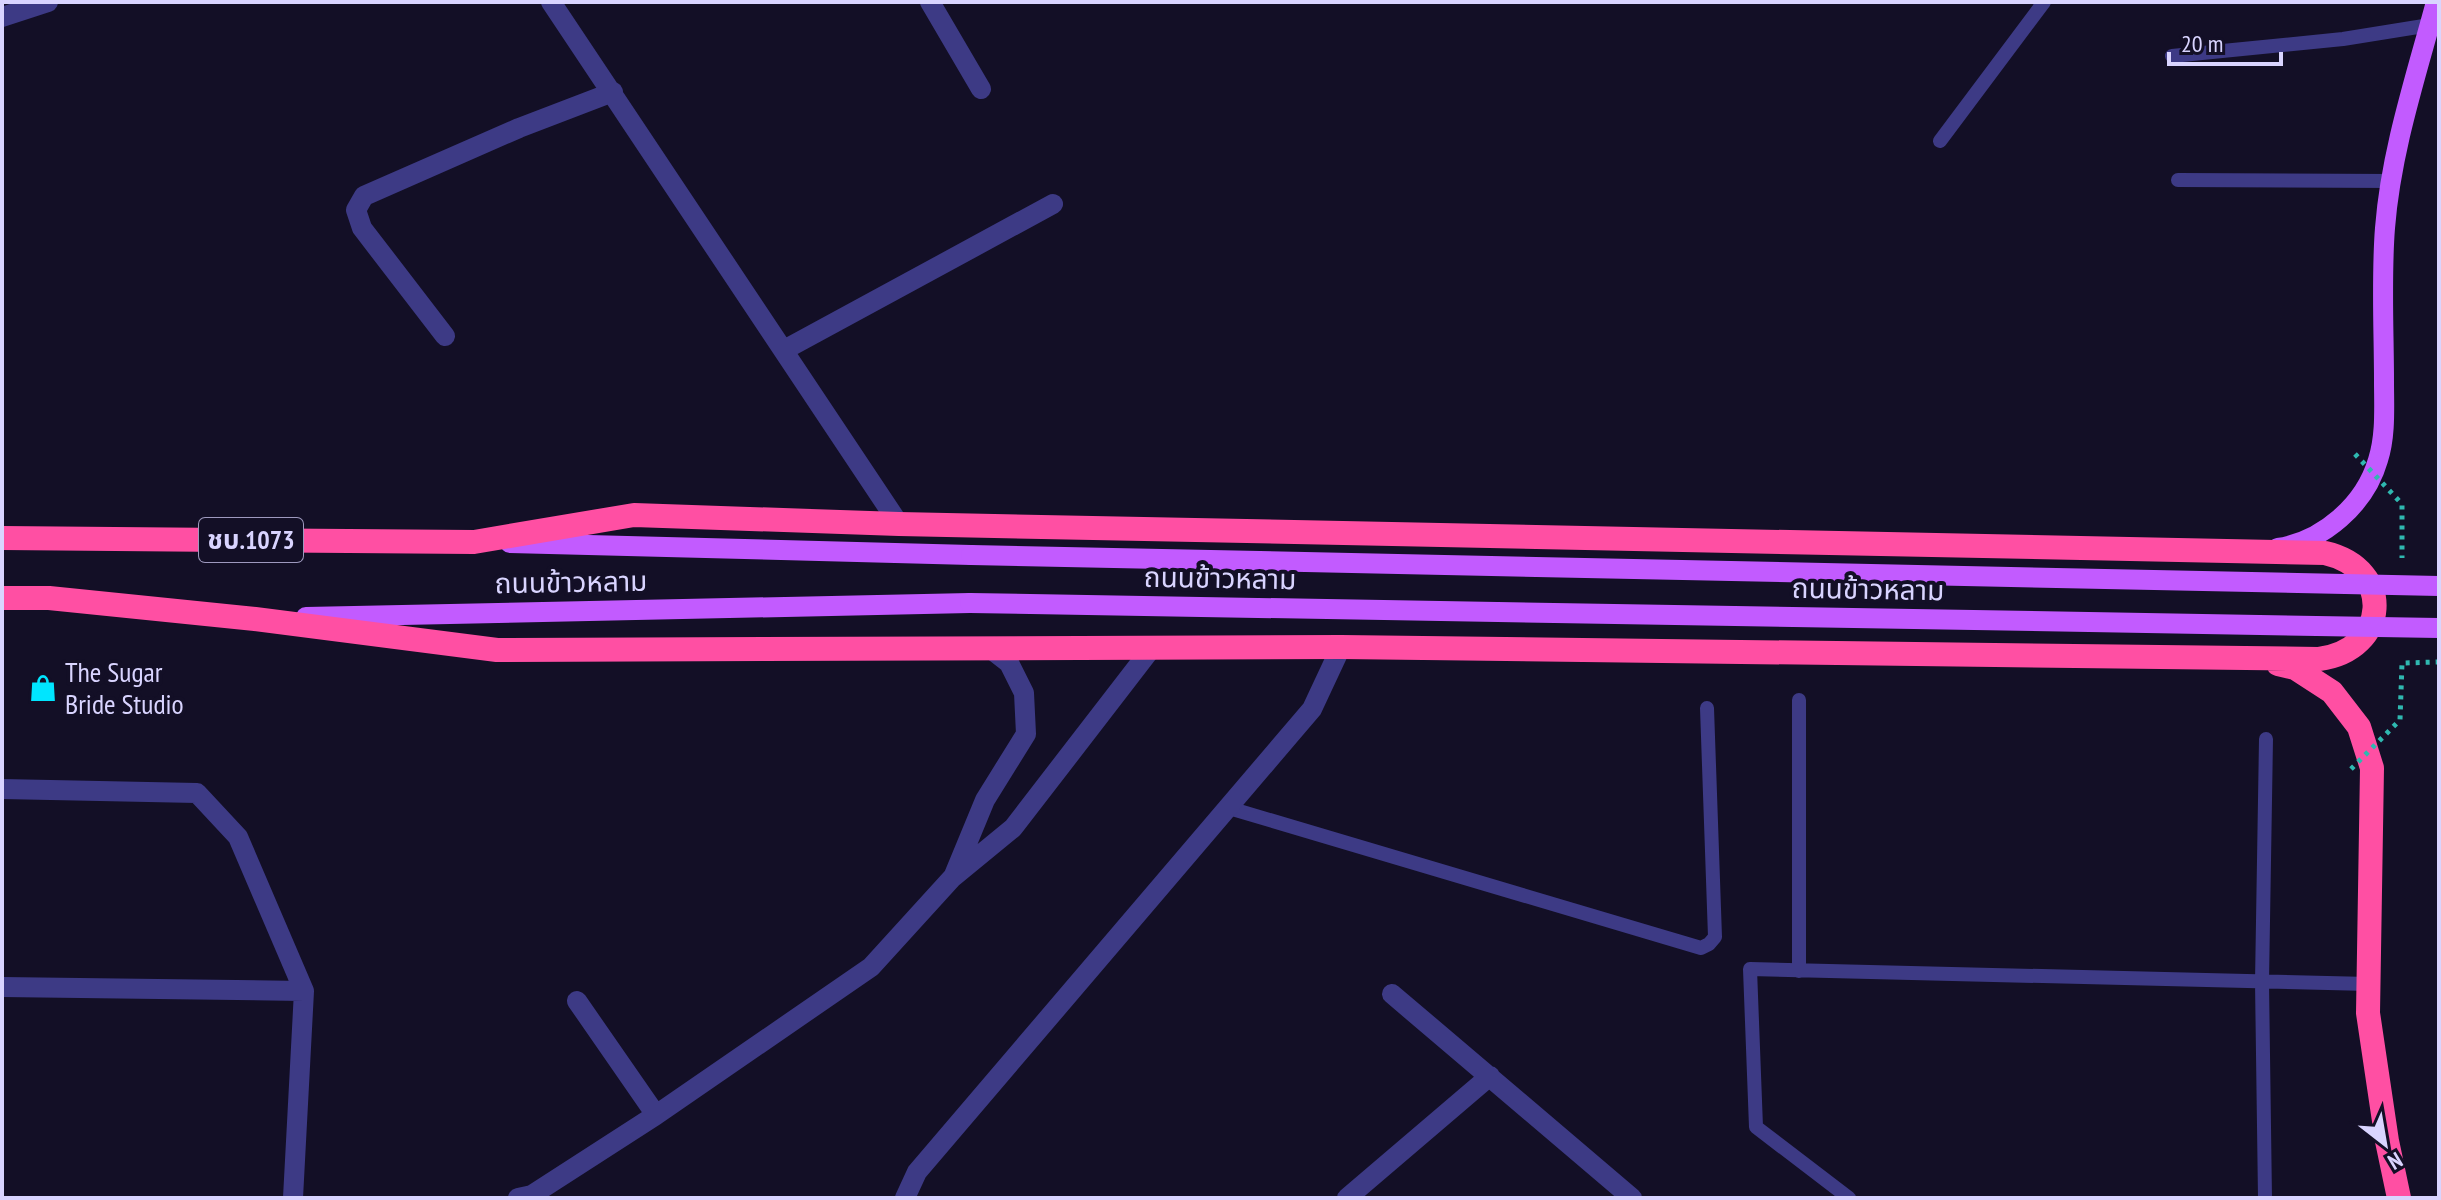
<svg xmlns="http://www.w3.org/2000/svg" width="2441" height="1200" viewBox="0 0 2441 1200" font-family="'PT Sans Narrow','Noto Sans Thai',sans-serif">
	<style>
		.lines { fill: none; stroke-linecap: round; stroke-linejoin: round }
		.lane { stroke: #3d3a85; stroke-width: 14 }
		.street { stroke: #3d3a85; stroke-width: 20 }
		.primary { stroke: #c25bff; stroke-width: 20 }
		.highway { stroke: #ff4fa3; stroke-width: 24 }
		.path-bridge { stroke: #2fb8b0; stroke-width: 5; stroke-dasharray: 4 6; stroke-linecap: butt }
		.primary-bridge { stroke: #c25bff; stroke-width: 20 }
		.labels { text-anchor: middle; stroke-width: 8; stroke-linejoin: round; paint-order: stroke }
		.shield { fill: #130f26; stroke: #9e99be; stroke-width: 2 }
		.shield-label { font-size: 26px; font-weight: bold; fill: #d9d4ff }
		.street-label { font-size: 28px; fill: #d9d4ff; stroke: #130f26 }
		.poi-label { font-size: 28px; fill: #d9d4ff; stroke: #130f26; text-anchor: start }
	</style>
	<rect width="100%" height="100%" fill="#130f26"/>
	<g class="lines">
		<path class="lane" d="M2172,56L2343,39L2430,25
			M1940,141L2044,2
			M2178,180L2392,181
			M1229,808L1701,948L1709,944L1715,937L1707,708
			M1799,971V700
			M1849,1198L1756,1127L1750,969L2369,984
			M2265,1198L2262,982L2266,739"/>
		<path class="street" d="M551,2L899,524
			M930,2L981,89
			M2,17L48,2
			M445,336L362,228L356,210L364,196L519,128L613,92
			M784,350L1053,204
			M2,789L197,793L238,837L304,991L293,1198
			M954,875L985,800L1026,734L1024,693L1009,663L991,649
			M2,987L304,991
			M1392,994L1632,1198
			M577,1001L656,1115
			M518,1198L532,1195L656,1115L871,967L952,878L1013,828L1151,649
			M905,1198L917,1172L1312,709L1341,647
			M1347,1198L1490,1076"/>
		<path class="primary" d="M510,543L971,555
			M2278,548C2323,541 2365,505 2378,460C2386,435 2384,407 2384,381C2384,331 2381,278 2385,228C2391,151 2416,76 2436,2
			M306,617L970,603"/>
		<path class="highway" d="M2,538L474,542L634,515L899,524L2325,553C2395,569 2389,650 2319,659L1341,647L497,650L255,619L49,598H2
			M2278,664L2295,668L2332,692L2359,727L2372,768L2368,1013L2387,1141L2399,1198"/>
		<path class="path-bridge" d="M2355,454L2402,504V558
			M2351,769L2400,720L2402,663L2439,662"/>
		<path class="primary-bridge" d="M971,555L2439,586
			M970,603L2439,628"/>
	</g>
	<defs>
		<g id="shop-bare" transform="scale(2.16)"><path d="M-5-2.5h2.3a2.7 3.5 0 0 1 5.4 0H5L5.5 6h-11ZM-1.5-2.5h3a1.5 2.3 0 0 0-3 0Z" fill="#00e5ff" stroke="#130f26" stroke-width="2.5" paint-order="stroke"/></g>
	</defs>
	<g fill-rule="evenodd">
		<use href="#shop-bare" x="43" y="688"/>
	</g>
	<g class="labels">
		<rect class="shield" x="199" y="518" width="104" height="44" rx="6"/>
		<g class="shield-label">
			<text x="251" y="549">ชบ.1073</text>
		</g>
		<g class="street-label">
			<text transform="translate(1220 578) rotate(1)" y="10">ถนนข้าวหลาม</text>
			<text transform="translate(571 582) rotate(-1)" y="10">ถนนข้าวหลาม</text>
			<text transform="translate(1868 589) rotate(1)" y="10">ถนนข้าวหลาม</text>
		</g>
		<g class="poi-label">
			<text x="65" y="682">The Sugar<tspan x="65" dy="32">Bride Studio</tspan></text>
		</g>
	</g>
	<rect width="2441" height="1200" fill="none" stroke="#d9d4ff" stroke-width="8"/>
	<g transform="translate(2385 1144) rotate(149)" stroke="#130f26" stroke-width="6" paint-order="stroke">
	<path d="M0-6L14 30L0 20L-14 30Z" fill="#d9d4ff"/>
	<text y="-12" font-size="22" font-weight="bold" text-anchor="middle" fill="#d9d4ff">N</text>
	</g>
	<path d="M2169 52v12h112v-12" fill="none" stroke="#d9d4ff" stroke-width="4"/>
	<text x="2181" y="52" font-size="24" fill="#d9d4ff" stroke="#130f26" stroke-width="6" paint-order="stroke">20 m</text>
</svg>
